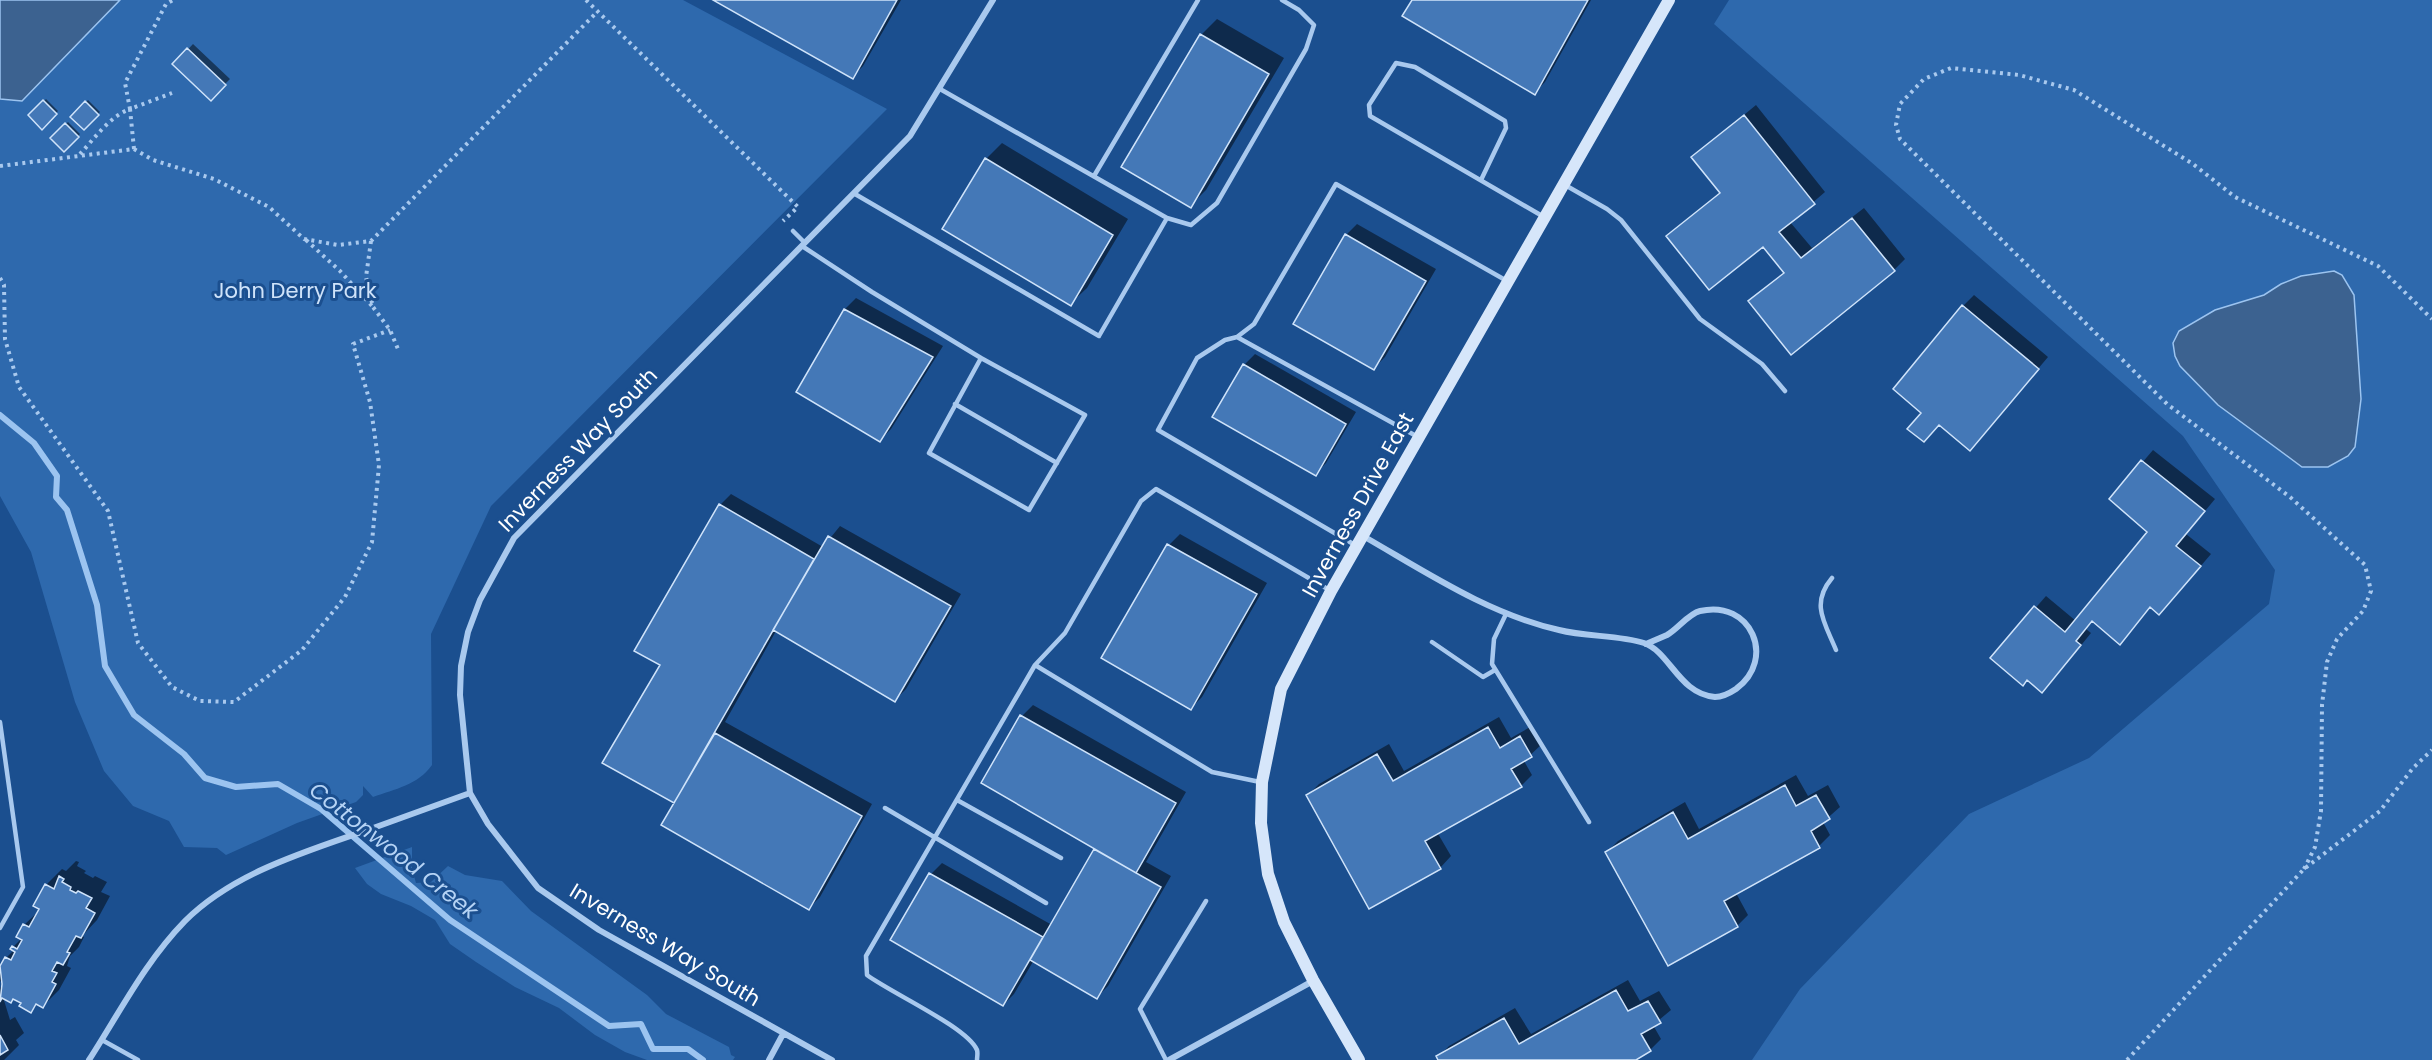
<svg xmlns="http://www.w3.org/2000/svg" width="2432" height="1060" viewBox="0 0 2432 1060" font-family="Poppins,sans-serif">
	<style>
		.green { fill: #2e69ad }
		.water { fill: #3c6290; stroke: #9cc4f0; stroke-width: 1.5 }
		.shadow { fill: #0007 }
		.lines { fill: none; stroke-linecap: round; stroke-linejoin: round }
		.stream { stroke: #9cc4f0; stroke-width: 6 }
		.building { fill: #4478b7; stroke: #cfe3fa; stroke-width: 1.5 }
		.path { stroke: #a9c9ee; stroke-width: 4; stroke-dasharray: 3 4.5; stroke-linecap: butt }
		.lane { stroke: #a9c9ee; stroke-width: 4.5 }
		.street { stroke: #a9c9ee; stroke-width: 6 }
		.secondary { stroke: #d6e6fa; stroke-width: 12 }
		.labels { text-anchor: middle; stroke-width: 6; stroke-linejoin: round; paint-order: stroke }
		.park-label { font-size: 21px; fill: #cfe3fa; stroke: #1b4f8f }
		.street-label { font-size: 21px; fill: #fff; stroke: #1b4f8f }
		.water-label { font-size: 22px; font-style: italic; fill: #b5d3f5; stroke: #1b4f8f }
	</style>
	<rect width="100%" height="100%" fill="#1b4f8f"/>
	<path class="green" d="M0,0H683L887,109L491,506L431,634L432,765C418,785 395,789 373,797L363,786V795L356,802L297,823L226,855L217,848L184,847L169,821L133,806L104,771L75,702L31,552L0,496Z
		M1729,0H2432V1060H1752L1800,989L1969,814L2089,758L2269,604L2275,570L2183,436L1714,24Z
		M412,847V869L416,883L431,882L448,866L465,875L502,881L531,911L647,995L666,1014L729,1047L731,1055L735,1057L733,1060H647L625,1052L595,1035L559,1008L515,987L476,962L450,944L435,920L411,906L381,894L367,884L355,868Z"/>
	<path class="water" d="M0,0H120L22,101L0,99Z
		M2334,271L2342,275L2354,295L2361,399L2355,447L2348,456L2328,467H2302L2218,405L2180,366L2175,356L2173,343L2179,331L2215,310L2264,295L2281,284L2301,276Z"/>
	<path class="shadow" d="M717,0H901L863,66L852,77Z
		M1413,0H1591L1545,82L1534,93Z
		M1217,19L1284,58L1206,190L1190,206L1201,35Z
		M193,44L230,79L211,98L175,63Z
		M46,99L58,111L42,127L30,115Z
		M88,100L100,112L84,128L72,117Z
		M1756,105L1825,192L1790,222L1812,248L1864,208L1905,259L1894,270L1750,301L1785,272L1763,245L1668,236L1721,192L1693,157Z
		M68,122L80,134L64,150L52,138Z
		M1002,143L1128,219L1087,288L1070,304L986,159Z
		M1357,224L1436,269L1385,357L1374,368L1346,235Z
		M1974,295L2048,357L1980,438L1940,423L1923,413L1963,306Z
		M856,298L943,346L891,429L880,440L845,309Z
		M1255,354L1356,412L1326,463L1315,474L1244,365Z
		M2153,450L2215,499L2186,534L2211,554L2170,602L2151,606L2120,643L2093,620L2086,629L2091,633L2053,680L2027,679L1992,658L2046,596L2076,621L2149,532L2111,499Z
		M731,494L823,547L840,526L961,594L906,689L895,700L776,631L725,722L872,804L820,897L809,908L676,803L662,665L720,505Z
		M1180,534L1267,583L1202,697L1191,708L1169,545Z
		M1033,705L1186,792L1146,862L1171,876L1108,986L1097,997L1034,960L1014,994L1003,1005L892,939L931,874L942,863L1052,925L1096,848L1022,716Z
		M1499,717L1511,738L1532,726L1542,744L1524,761L1532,775L1521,786L1437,832L1451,856L1440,868L1308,795L1319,784L1389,744L1404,771Z
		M1796,775L1808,796L1828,785L1840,807L1823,822L1830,835L1819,846L1736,893L1748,915L1737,926L1607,852L1618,841L1685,802L1699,829Z
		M76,861L79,862L77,866L86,871L84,873L93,878L95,876L107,882L101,892L110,896L97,920L82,936L84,937L79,947L70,956L67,966L71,968L59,990L43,1006L38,1003L31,1011L14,998L3,997L10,1020L15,1017L24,1033L16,1040L19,1045L4,1060H0V988L4,983L0,981V969L6,958L14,950L13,947L22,938L24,925L41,909L46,885L62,869L66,871Z
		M1628,980L1640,1001L1659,991L1671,1010L1653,1025L1661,1039L1650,1050L1633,1060H1439L1438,1057L1449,1046L1515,1008L1531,1034Z"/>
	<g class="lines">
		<path class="stream" d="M0,415L34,443L57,476L56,497L67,510L97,605L105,666L134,715L184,754L205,778L236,787L278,784L321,809L450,920L609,1026L641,1024L653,1049H688L703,1060"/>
	</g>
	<path class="building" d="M713,0H897L853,79Z
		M1412,0H1588L1535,95L1402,16Z
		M1200,34L1269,74L1191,208L1121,167Z
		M187,48L226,85L211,101L172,64Z
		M43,100L57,114L42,130L28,115Z
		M85,101L99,115L84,130L70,117Z
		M1744,115L1815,204L1779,232L1801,258L1852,218L1895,271L1791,355L1748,301L1784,273L1763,247L1709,290L1666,236L1720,193L1691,157Z
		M65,123L79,137L64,152L50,138Z
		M985,158L1113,235L1071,306L942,229Z
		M1345,234L1426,281L1374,370L1293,324Z
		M1962,305L2039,369L1970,451L1939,425L1924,442L1907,429L1921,413L1893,389Z
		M844,309L933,357L880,442L796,392Z
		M1243,364L1346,424L1316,476L1212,417Z
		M2141,460L2205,511L2176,546L2201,566L2159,615L2150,607L2120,645L2092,621L2076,641L2081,645L2042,693L2027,680L2023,686L1990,658L2034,606L2065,632L2147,532L2109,499Z
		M719,504L814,559L674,803L602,763L660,665L634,651Z
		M828,536L951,606L895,702L773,630Z
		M1167,544L1257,594L1191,710L1101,658Z
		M1020,715L1176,803L1136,873L981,783Z
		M1488,727L1500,748L1520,736L1532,757L1511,769L1522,787L1425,841L1441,869L1369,909L1306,795L1377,754L1393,781Z
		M715,733L862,816L809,910L661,825Z
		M1785,785L1796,806L1816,795L1830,819L1811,831L1820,848L1724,901L1738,927L1668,966L1605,852L1673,812L1688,839Z
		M1094,849L1161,887L1097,999L1030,960Z
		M929,873L1043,937L1003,1006L890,940Z
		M59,876L64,879L62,882L71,887L70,890L76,893L78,891L92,898L86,908L95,913L81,938L76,936L67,952L70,953L63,965L57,962L52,971L57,973L52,982L56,984L43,1008L36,1004L31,1013L19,1006L21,1003L13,999L11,1003L2,998L0,1002L2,984L0,966L5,957L11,960L15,952L10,949L12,946L17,949L22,940L16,937L23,924L29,927L39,909L33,906L45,884L54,889Z
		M1616,990L1628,1011L1648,1001L1661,1023L1641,1034L1651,1051L1636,1060H1438L1436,1056L1504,1018L1519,1044Z
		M0,1035L8,1050L0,1055Z"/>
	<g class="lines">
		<path class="path" d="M586,0L798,207L783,221
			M134,149L130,109L172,93
			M80,154C94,139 110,116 130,109L125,83L166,4L173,0
			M0,166L134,149L153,160L214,179L269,207L304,239L338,245L371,241L597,12
			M306,240L340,271L373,307
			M371,241L366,277L373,307L390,330L398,349
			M0,278L4,285L5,339L19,387L108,511L138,643L172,687L200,701L234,702L302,650L345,597L372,542L379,465L370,402L353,344L390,330
			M2304,869L2315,847L2321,811L2322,705L2327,662L2337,639L2363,611L2371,591L2365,565L2290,497L2167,404L1900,139L1896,125L1900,104L1924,79L1951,68L2019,75L2074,90L2193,164L2235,197L2378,266L2432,319
			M2127,1060L2304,869L2380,811L2413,768L2432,750"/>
		<path class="lane" d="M1094,176L1198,0
			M1481,180L1506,128L1505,121L1415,67L1396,63L1369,105L1370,116L1544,217
			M1565,185L1607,209L1621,220L1700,319L1762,364L1785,391
			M855,194L1099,336L1167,218L940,89
			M1167,218L1191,225L1217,203L1306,49L1314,25L1299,10L1282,0
			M793,231L805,243
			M802,246L872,292L981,358L929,453L1029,510L1085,415L981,358
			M1237,337L1418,437
			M955,404L1057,463
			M1355,545L1158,430L1197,358L1225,340L1237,337L1254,324L1336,184L1507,281
			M1832,578C1810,604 1825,623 1836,650
			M1506,614L1494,639L1492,664L1589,822
			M1432,642L1483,677L1495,670
			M1035,665L1212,772L1260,782
			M0,722L23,887L0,928
			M957,800L1061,858
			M885,808L1046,903
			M102,1040L138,1060
			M977,1060C977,1057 978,1053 977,1050C967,1027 891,993 867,975L866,956L1035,665L1065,633L1141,501L1156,489L1331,591
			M1166,1060L1140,1009L1206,901"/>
		<path class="street" d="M1363,536C1426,572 1488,614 1559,630C1586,637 1619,635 1644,643C1670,652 1679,694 1715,697C1723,697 1730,693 1736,689C1777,659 1751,599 1700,611C1688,614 1678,629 1667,635C1660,638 1653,641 1646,644
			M89,1060C120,1012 145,962 185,921C235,871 311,850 376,827C407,816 439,804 470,793
			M769,1060L783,1034
			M832,1060L599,930L538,888L488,824L470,793L460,695L461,666L468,632L480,600L514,538L910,136L993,0
			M1169,1060L1313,981"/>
		<path class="secondary" d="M1359,1060L1313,980L1284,922L1268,874L1261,823L1262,782L1281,689L1331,591L1669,0"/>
	</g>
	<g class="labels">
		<g class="park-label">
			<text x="295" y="298">John Derry Park</text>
		</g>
		<g class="street-label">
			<text transform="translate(578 450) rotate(-46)" y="7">Inverness Way South</text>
			<text transform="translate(1358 505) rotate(-61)" y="7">Inverness Drive East</text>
			<text transform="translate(665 945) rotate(31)" y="7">Inverness Way South</text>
		</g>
		<g class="water-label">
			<text transform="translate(394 850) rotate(38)" y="8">Cottonwood Creek</text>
		</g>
	</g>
</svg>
